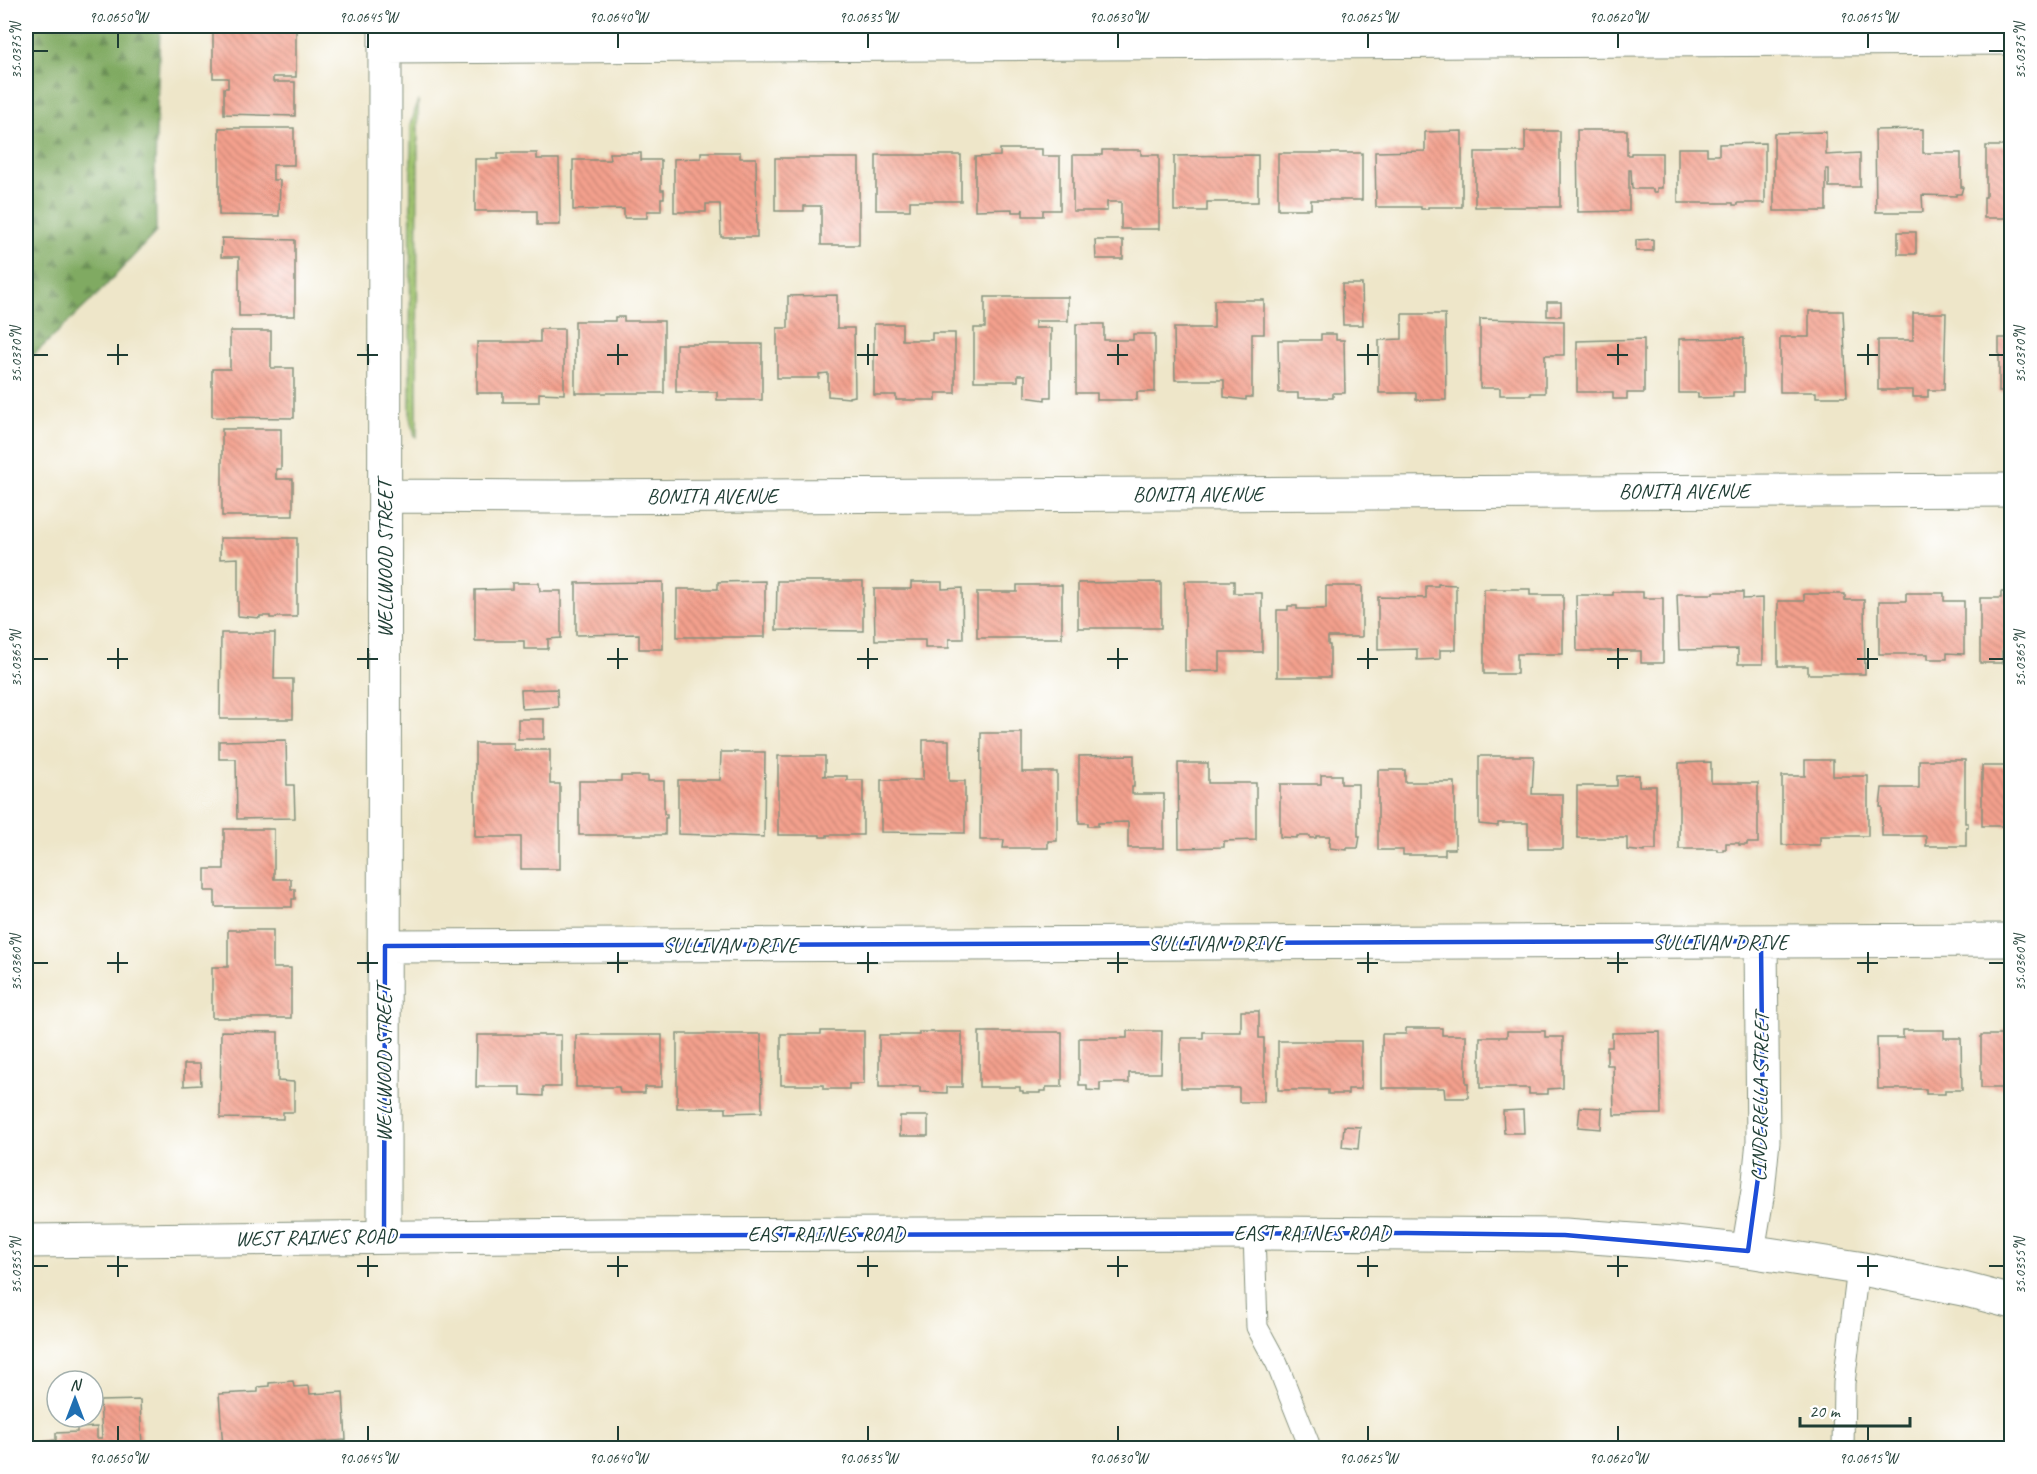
<svg xmlns="http://www.w3.org/2000/svg" width="2037" height="1474" viewBox="0 0 2037 1474" font-family="Caveat,sans-serif">
	<style>
		.grass { fill: url(#grass-dots); stroke: #608152; stroke-width: 1.5 }
		.forest { fill: url(#forest-firs); stroke: #50744b; stroke-width: 1.5 }
		.building { fill: url(#building-back-hatch) }
		.lines { fill: none; stroke-linecap: round; stroke-linejoin: round }
		.lane-casing { stroke: #86927e; stroke-width: 23 }
		.street-casing { stroke: #86927e; stroke-width: 35 }
		.secondary-casing { stroke: #86927e; stroke-width: 35 }
		.lane { stroke: #fff; stroke-width: 21 }
		.street { stroke: #fff; stroke-width: 33 }
		.secondary { stroke: #fff; stroke-width: 33 }
		.marked { fill: none; stroke: #1d4ed8; stroke-width: 4.5; stroke-linejoin: round }
		.ticks { fill: none; stroke: #1f3d34; stroke-width: 2 }
		.labels { text-anchor: middle; stroke-width: 4.5; stroke-linejoin: round; paint-order: stroke }
		.street-label { font-size: 21px; fill: #1f3d34; stroke: #fff }
		.neatline { fill: none; stroke: #1f3d34; stroke-width: 2 }
		.ticks-label { font-size: 15px; text-anchor: middle; fill: #1f3d34 }
	</style>
	<defs>
		<pattern id="grass-dots" width="8" height="8" patternUnits="userSpaceOnUse" patternTransform="scale(1.5)"><rect width="8" height="8" fill="#a1c56f"/><path d="M2 2h.1M6 6h.1" fill="none" stroke="#83a15c" stroke-width="1.8" stroke-linecap="round"/></pattern>
		<pattern id="forest-firs" width="22" height="20" patternUnits="userSpaceOnUse" patternTransform="scale(1.5)"><rect width="22" height="20" fill="#80aa62"/><path d="M5 1l3.5 6h-7zM16 11l3.5 6h-7z" fill="#688c52"/></pattern>
		<pattern id="building-back-hatch" width="6" height="6" patternUnits="userSpaceOnUse" patternTransform="scale(1.5)"><rect width="6" height="6" fill="#f4a08d"/><path d="M-1 5l2 2M0 0l6 6M5-1l2 2" fill="none" stroke="#c58474"/></pattern>
	</defs>
	<rect width="100%" height="100%" fill="#fff"/>
	<filter id="ink" filterUnits="userSpaceOnUse"><feTurbulence type="fractalNoise" baseFrequency=".0167" numOctaves="2"/><feDisplacementMap in="SourceGraphic" scale="12" xChannelSelector="R" yChannelSelector="G"/><feConvolveMatrix kernelMatrix="1 2 1 2 8 2 1 2 1" color-interpolation-filters="sRGB"/></filter>
	<filter id="wash" filterUnits="userSpaceOnUse"><feTurbulence type="fractalNoise" baseFrequency=".008" numOctaves="4" result="noise"/><feDisplacementMap in="SourceGraphic" scale="24" xChannelSelector="R" yChannelSelector="G"/><feGaussianBlur stdDeviation="1.35" result="paint"/><feColorMatrix in="noise" values="0 0 0 0 0 0 0 0 0 0 0 0 0 0 0 0 0 1.4 0 .05"/><feComposite in="paint" operator="in"/></filter>
	<g filter="url(#wash)">
		<rect width="100%" height="100%" fill="#eee6c9"/>
		<path class="grass" d="M418,100L417,437L415,436L410,413L411,125Z"/>
		<path class="forest" d="M26,26H160L155,163L156,232L96,296L26,362Z"/>
		<g id="blocks">
			<path class="building" d="M213,28L296,29V77H273V82H295V116L224,114V88H228V78H213Z
				M219,128H294V165H273V180H280L279,216L219,215Z
				M1923,129V153H1961V187H1963L1961,194H1956V196L1922,195L1923,212H1876L1875,130Z
				M1577,130H1627V155H1631V153H1662V188H1657V192H1653V189H1632L1631,170H1629V211L1578,212Z
				M1462,131V207H1428V209H1421V207H1376L1375,152L1425,151V132Z
				M1525,131H1560V207H1475V152H1525Z
				M1826,132V155L1860,153V187H1829V169H1826V211H1774V133Z
				M1765,143V203H1738V205H1733V203H1678V148H1707V155H1719V144Z
				M1986,146H2012V218H1984V197H1986Z
				M1000,149H1042V156H1060V210H1043V216H1023V209L1022,212H1012V209L975,210V157L1000,156Z
				M1102,150H1141V155H1159V229H1121V202H1107V211H1073V155H1102Z
				M701,152H740V158H756L757,237H721L720,204H706V212H674V159L701,158Z
				M498,153H537V159H559L560,225H537V211H475V159H498Z
				M609,153H641V160H661V190H664V198H661V211H647V218H624V209L573,210V160H610Z
				M1278,153H1362V200H1311V209H1278Z
				M876,155H961V201H910V210H876Z
				M1258,155V202H1207V211H1174V156Z
				M775,158H859V245H821V206H804V211H775Z
				M1898,232H1916V254H1898Z
				M222,238L295,240V316H239V257H221Z
				M1653,239V251H1636V240Z
				M1095,240H1123V259H1096Z
				M1342,284H1362L1363,325H1343Z
				M837,295V328H854L855,396L849,397V398L828,396V373L819,374V378H777V328H788V296Z
				M985,297H1068V321H1035V328H1051V397H1045V400L1025,397V375H1018V381H974V328H985Z
				M1214,300H1264V334H1252V397H1246V400L1224,397V380H1175L1174,328H1214Z
				M1547,302H1561V316H1547Z
				M1809,311H1843L1847,397H1816V392H1780V337H1809Z
				M1913,313H1946L1944,390H1928V397H1913V390H1878V340H1913Z
				M1402,314H1445L1446,400H1416V393H1379V340L1402,339Z
				M615,317H624V321H664V393H575V321H615Z
				M1480,319L1564,321V355H1545V393H1531V395H1500V388H1480Z
				M874,324H902V340H932V333H955V393H936V400H896V395H874Z
				M1076,324H1104V340H1133V334H1155V392H1137V400H1097V393H1076Z
				M540,329H564V394L539,393V402H503V393H477V342H540Z
				M230,331H271V368H294V418L212,417V369H230Z
				M1321,334H1336V340H1344L1345,393H1333V398H1298V393H1279L1278,340H1321Z
				M1744,338V392H1733V397L1698,398V393H1679V339Z
				M1999,338H2012V392H1999Z
				M1644,339V393H1627V399H1613V392H1577V341Z
				M676,344H762V400H717V392H676Z
				M222,429H281V469H276V479H293V516H222Z
				M220,538H297V617H276V618H270V616H260V618L238,616V558L220,559Z
				M765,581V637H677V589H718V582Z
				M777,581H863V631L776,630Z
				M1185,581H1234V593H1262V652H1220V671H1185Z
				M663,582V649H639V634L576,635V583Z
				M911,582H942V589L962,588L963,639H949V648H925V640H875L874,589H911Z
				M1161,582V628H1078V583Z
				M512,583H539L540,591H561V638L548,639V649H524V641H475V590L512,589Z
				M1438,584L1456,585V650H1440V659L1417,660V649L1378,650V597L1426,598V586H1438Z
				M1017,585H1062V638H977V592H1017Z
				M1326,586H1362V637H1328V645H1330V677H1277V610H1288V606H1297V609H1326Z
				M1484,589H1530V595H1563V654H1517V674H1484Z
				M1613,592H1643V598H1663V663H1641V651H1577L1576,595H1613Z
				M1713,592H1743V599L1763,598V664H1738V649L1679,650L1677,594H1713Z
				M2001,592H2012V651H2002V663H1980V598H2001Z
				M1906,593H1944V601H1964V654L1947,653V659H1928V654H1879V601H1906Z
				M1804,594H1845V600H1864L1865,674H1808V666H1778V601H1804Z
				M221,633H275L274,679H293V719H220Z
				M557,689L558,707L522,709L521,690Z
				M518,719H544V739H518Z
				M981,733H1022V772H1057V841H1048V848H1003L1004,840H980Z
				M286,740L287,785H294L295,818L237,819L236,759H219V741Z
				M923,740H949V781H965V833L881,832V780H923Z
				M475,743H514V750H550V784H560V869H521V837H475Z
				M721,752H765L764,837L678,834V780H720Z
				M1134,755V787H1132V794H1164V848H1128V822L1098,823V826H1088V823H1079V756Z
				M778,756H825V775L823,776H847V780H863V835H827V837H820V835H778Z
				M1479,756H1534L1532,794H1563V849H1528V823H1498V826L1479,824Z
				M1805,760H1833V776H1868V836H1820V845H1782V776H1805Z
				M1919,760H1965V823H1968V827H1966V846H1926V836H1882V807H1880L1882,788H1919Z
				M1711,762V783H1758V843H1747V845H1739V843H1726V849H1723V851H1717V849H1679V763Z
				M1178,763H1208V783H1256V840L1224,841V847L1179,848Z
				M1982,766H2012V826H1982Z
				M1378,770H1405V782H1455V849H1445V855H1403V850H1378Z
				M1321,775H1341V784H1358V836H1360L1358,848H1347V850L1330,848V842H1329L1330,836H1316V838H1310V836H1297V838L1280,837V784H1321Z
				M1639,775V786H1656V850H1645V852L1627,850V838H1577V786H1617V776Z
				M621,776H648V781H664V814H667V818H665V835H579V781H621Z
				M224,829H274V879H291V889H295V899H292V907H215V891H205V869H224Z
				M228,930H273V968H291V1018H212V967H228Z
				M1241,1011H1259V1038H1264V1102H1239V1088H1181V1038H1203V1032H1241Z
				M1406,1028H1442V1035H1466V1083H1468V1098H1445L1444,1088H1382V1034H1406Z
				M2003,1029H2012V1088H1981V1035H2003Z
				M1903,1030H1944V1038H1961L1962,1090H1945V1094H1926V1089H1878L1877,1038H1903Z
				M221,1031L278,1032V1081L294,1082V1112H283V1119L220,1118Z
				M821,1031H864V1084H849V1089H823V1085H781V1034H821Z
				M1127,1031H1162L1161,1073H1129V1083H1100V1091L1087,1090V1085H1079V1038H1127Z
				M1507,1031H1545V1037H1563V1088L1548,1089V1094H1529V1088H1480V1037H1507Z
				M919,1032H962V1087H947V1093L920,1092V1087H879V1035H919Z
				M979,1032H1062V1087H1046V1091H1040V1093H1023V1091H1020V1087H979Z
				M1660,1032L1661,1114L1614,1115L1613,1065H1607V1047H1612V1033Z
				M677,1034H761L762,1112L726,1113V1108H677Z
				M477,1035H561V1087H543V1096L521,1095V1087H476Z
				M576,1035H662V1087H645V1093H620L619,1087H576Z
				M1278,1041H1361V1089H1348V1094H1328V1090H1278Z
				M184,1064H200L201,1085L184,1086Z
				M1580,1107L1602,1108L1601,1129L1578,1127Z
				M1523,1110L1524,1133H1504L1503,1111Z
				M900,1116H928V1136H900Z
				M1344,1126L1360,1127L1358,1149L1342,1147Z
				M293,1381L294,1387L309,1386L310,1394L343,1392L346,1440L312,1443V1448H223L219,1394L258,1392V1387L269,1386V1383Z
				M140,1400L142,1448H39L38,1442L56,1440V1433L77,1432V1428L97,1427V1438H102L100,1401Z"/>
		</g>
	</g>
	<g filter="url(#ink)">
		<use href="#blocks" fill-opacity="0" stroke="#86927e" stroke-width="1.5"/>
		<g class="lines">
			<g class="lane-casing">
				<path id="lane" d="M1254,1233L1257,1327L1277,1364L1308,1442V1448
					M1843,1448L1844,1383L1858,1268"/>
			</g>
			<g class="street-casing">
				<path id="street" d="M386,47L2012,38
					M385,496L551,497L2012,490
					M385,946L2012,940
					M384,1236L385,26
					M1748,1251L1758,1191L1763,1141L1761,941"/>
			</g>
			<g class="secondary-casing">
				<path id="secondary" d="M26,1241L607,1235L1254,1233L1565,1235L1675,1243L1748,1251L1858,1268L1963,1289L2012,1302"/>
			</g>
			<use href="#lane" class="lane"/>
			<use href="#street" class="street"/>
			<use href="#secondary" class="secondary"/>
		</g>
	</g>
	<path class="marked" d="M1761,941L1763,1141L1748,1251L1565,1235L1406,1233L384,1236L385,946Z"/>
	<path class="ticks" d="M118,33V48M368,33V48M618,33V48M868,33V48M1118,33V48M1368,33V48M1618,33V48M1868,33V48M33,51H48M1989,51H2004M118,344V365M368,344V365M618,344V365M868,344V365M1118,344V365M1368,344V365M1618,344V365M1868,344V365M33,355H48M107,355H128M357,355H378M607,355H628M857,355H878M1107,355H1128M1357,355H1378M1607,355H1628M1857,355H1878M1989,355H2004M118,648V669M368,648V669M618,648V669M868,648V669M1118,648V669M1368,648V669M1618,648V669M1868,648V669M33,659H48M107,659H128M357,659H378M607,659H628M857,659H878M1107,659H1128M1357,659H1378M1607,659H1628M1857,659H1878M1989,659H2004M118,952V973M368,952V973M618,952V973M868,952V973M1118,952V973M1368,952V973M1618,952V973M1868,952V973M33,963H48M107,963H128M357,963H378M607,963H628M857,963H878M1107,963H1128M1357,963H1378M1607,963H1628M1857,963H1878M1989,963H2004M118,1256V1277M368,1256V1277M618,1256V1277M868,1256V1277M1118,1256V1277M1368,1256V1277M1618,1256V1277M1868,1256V1277M33,1266H48M107,1266H128M357,1266H378M607,1266H628M857,1266H878M1107,1266H1128M1357,1266H1378M1607,1266H1628M1857,1266H1878M1989,1266H2004M118,1426V1441M368,1426V1441M618,1426V1441M868,1426V1441M1118,1426V1441M1368,1426V1441M1618,1426V1441M1868,1426V1441"/>
	<g class="labels">
		<g class="street-label">
			<text x="1684" y="498">BONITA AVENUE</text>
			<text x="1198" y="501">BONITA AVENUE</text>
			<text x="712" y="503">BONITA AVENUE</text>
			<text transform="translate(385 559) rotate(-90)" y="7">WELLWOOD STREET</text>
			<text x="1720" y="949">SULLIVAN DRIVE</text>
			<text x="1216" y="950">SULLIVAN DRIVE</text>
			<text x="730" y="952">SULLIVAN DRIVE</text>
			<text transform="translate(384 1063) rotate(-90)" y="7">WELLWOOD STREET</text>
			<text transform="translate(1760 1097) rotate(-89)" y="7">CINDERELLA STREET</text>
			<text x="1312" y="1240">EAST RAINES ROAD</text>
			<text x="826" y="1241">EAST RAINES ROAD</text>
			<text transform="translate(316 1237) rotate(-1)" y="7">WEST RAINES ROAD</text>
		</g>
	</g>
	<rect width="2037" height="1474" fill="none" stroke="#fff" stroke-width="66"/>
	<g transform="translate(75 1399)"><circle r="28" fill="#ffffff" stroke="#a5b1ae" stroke-width="1.5"/>
	<path d="M0-4.5L10 22L0 15L-10 22Z" fill="#1f6fb2"/>
	<text y="-9" font-size="16" font-weight="bold" text-anchor="middle" fill="#1f3d34">N</text>
	</g>
	<path d="M1800 1417v9h110v-9" fill="none" stroke="#1f3d34" stroke-width="3"/>
	<text x="1809" y="1417" font-size="18" fill="#1f3d34" stroke="#ffffff" stroke-width="4.5" paint-order="stroke">20 m</text>
	<rect x="33" y="33" width="1971" height="1408" class="neatline"/>
	<g class="ticks-label">
		<text x="118" y="22">90.0650°W</text>
		<text x="368" y="22">90.0645°W</text>
		<text x="618" y="22">90.0640°W</text>
		<text x="868" y="22">90.0635°W</text>
		<text x="1118" y="22">90.0630°W</text>
		<text x="1368" y="22">90.0625°W</text>
		<text x="1618" y="22">90.0620°W</text>
		<text x="1868" y="22">90.0615°W</text>
		<text transform="translate(16 51) rotate(-90)" y="5">35.0375°N</text>
		<text transform="translate(2020 51) rotate(-90)" y="5">35.0375°N</text>
		<text transform="translate(16 355) rotate(-90)" y="5">35.0370°N</text>
		<text transform="translate(2020 355) rotate(-90)" y="5">35.0370°N</text>
		<text transform="translate(16 659) rotate(-90)" y="5">35.0365°N</text>
		<text transform="translate(2020 659) rotate(-90)" y="5">35.0365°N</text>
		<text transform="translate(16 963) rotate(-90)" y="5">35.0360°N</text>
		<text transform="translate(2020 963) rotate(-90)" y="5">35.0360°N</text>
		<text transform="translate(16 1266) rotate(-90)" y="5">35.0355°N</text>
		<text transform="translate(2020 1266) rotate(-90)" y="5">35.0355°N</text>
		<text x="118" y="1463">90.0650°W</text>
		<text x="368" y="1463">90.0645°W</text>
		<text x="618" y="1463">90.0640°W</text>
		<text x="868" y="1463">90.0635°W</text>
		<text x="1118" y="1463">90.0630°W</text>
		<text x="1368" y="1463">90.0625°W</text>
		<text x="1618" y="1463">90.0620°W</text>
		<text x="1868" y="1463">90.0615°W</text>
	</g>
</svg>
